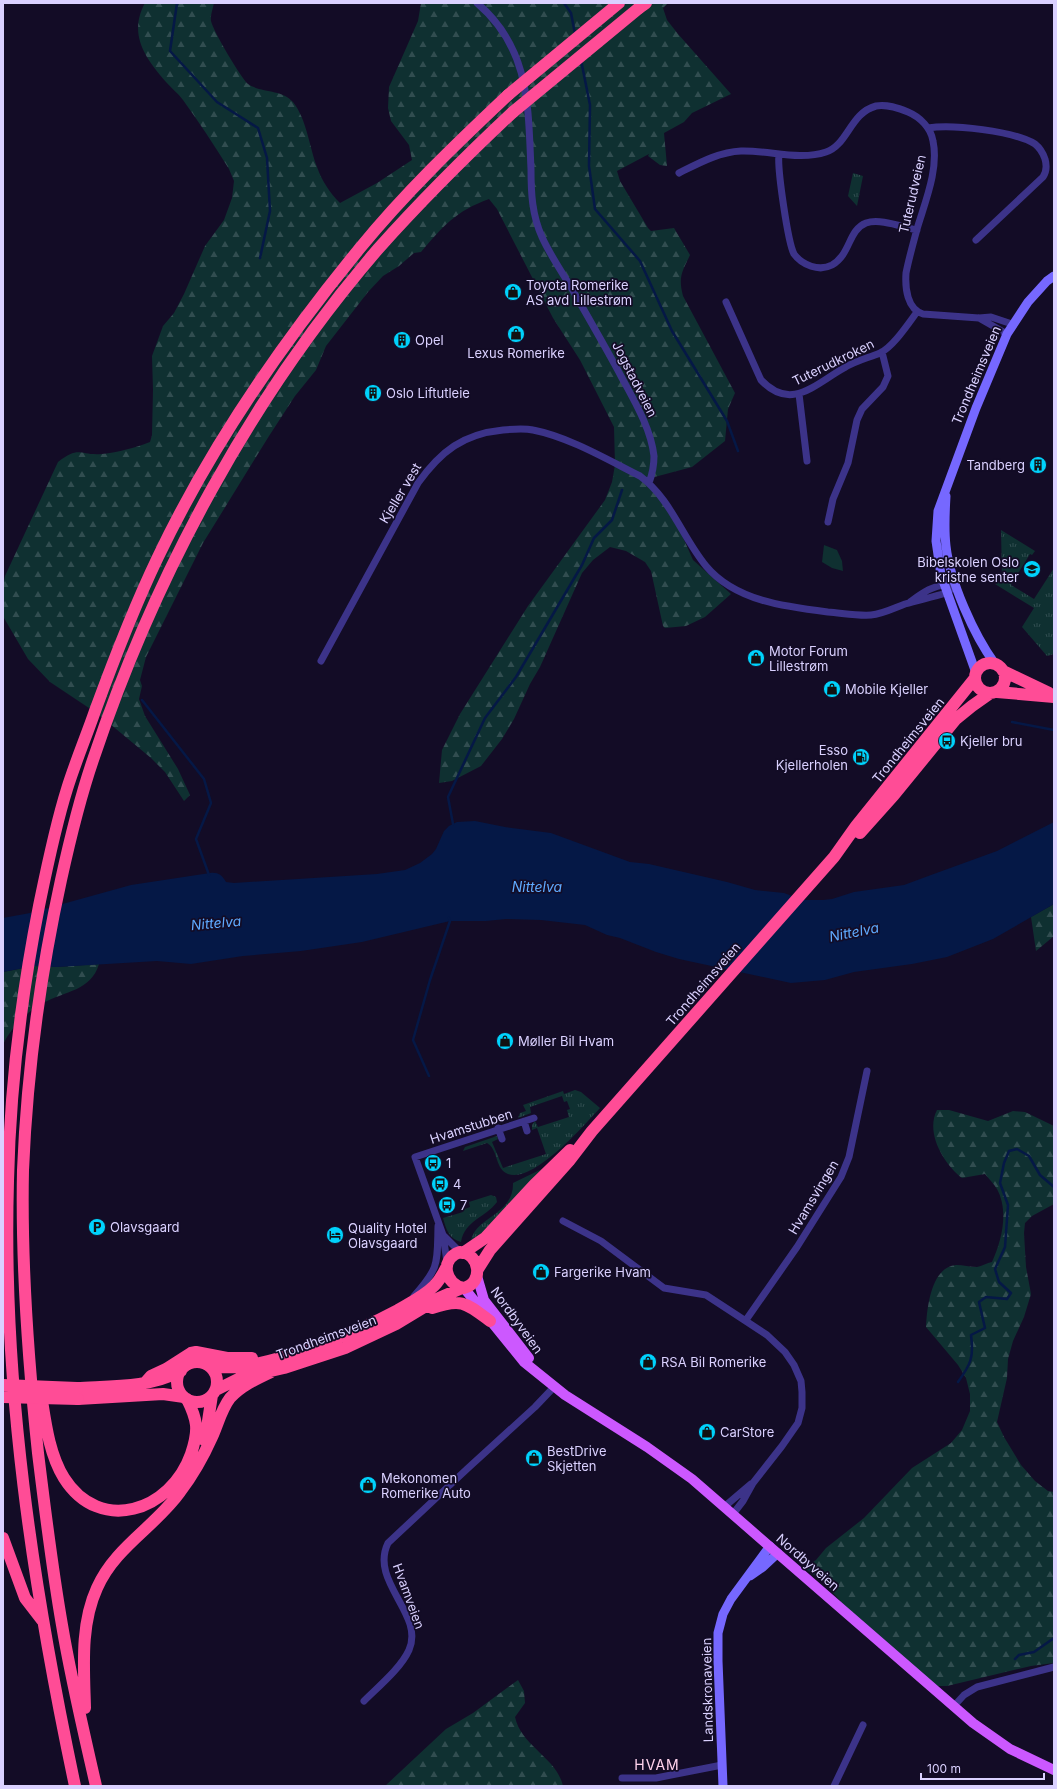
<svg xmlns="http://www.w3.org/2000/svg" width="1057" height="1789" viewBox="0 0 1057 1789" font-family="Inter,sans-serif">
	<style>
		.grass { fill: url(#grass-tufts) }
		.forest { fill: url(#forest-firs) }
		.pitch { fill: #0f3031 }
		.water { fill: #051846 }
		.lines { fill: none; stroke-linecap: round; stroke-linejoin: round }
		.stream { stroke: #051846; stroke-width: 2.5 }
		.street { stroke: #3c3389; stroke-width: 7 }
		.secondary { stroke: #7668ff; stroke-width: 9 }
		.primary { stroke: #cc58ff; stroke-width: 10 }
		.highway { stroke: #ff4c96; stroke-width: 12 }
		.highway-bridge { stroke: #ff4c96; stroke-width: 12 }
		.labels { text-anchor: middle; stroke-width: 3.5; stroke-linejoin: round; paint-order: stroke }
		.street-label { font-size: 13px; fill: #dad1ff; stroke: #130c26 }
		.poi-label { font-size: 13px; fill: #dad1ff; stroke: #130c26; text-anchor: start }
		.water-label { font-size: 14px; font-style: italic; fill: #5faaff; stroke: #130c26 }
		.neighbourhood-label { font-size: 14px; letter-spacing: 1px; fill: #ffd3ec; stroke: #130c26 }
	</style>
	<defs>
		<pattern id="grass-tufts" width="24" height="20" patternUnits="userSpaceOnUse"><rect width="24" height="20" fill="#0f3031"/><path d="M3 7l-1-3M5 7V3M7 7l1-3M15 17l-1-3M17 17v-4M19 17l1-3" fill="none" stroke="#314d50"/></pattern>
		<pattern id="forest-firs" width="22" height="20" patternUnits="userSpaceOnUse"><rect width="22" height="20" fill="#0f3031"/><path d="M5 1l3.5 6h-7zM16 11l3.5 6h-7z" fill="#314d50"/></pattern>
	</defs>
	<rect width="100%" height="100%" fill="#130c26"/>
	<path class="grass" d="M853,173L863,176L857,206L848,196Z
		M1001,530L1035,551L1032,555L1030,554L1011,585L1034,599L1054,568V654L1047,656L1022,627L1034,608L995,584L1002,577Z
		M575,1090L581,1092L600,1108C585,1124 531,1187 506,1173C495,1167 498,1149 487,1143L463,1151L465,1147L497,1136L498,1139L492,1142L503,1168L546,1154L537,1128L532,1130V1125L535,1121L538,1127L569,1117L567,1110L570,1109L567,1101L564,1102L562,1096L530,1107L531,1113L518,1118L520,1113L526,1111L523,1105L563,1091L564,1094Z
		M546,1167L485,1232L471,1241C475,1217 514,1215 513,1183Z
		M491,1195L496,1197L497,1202C485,1218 465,1220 461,1242C449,1239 446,1229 443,1218L463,1212L462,1210L470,1207L469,1202Z"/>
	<path class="forest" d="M145,3H214C213,8 210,16 211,21C213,31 241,78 248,84C261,93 282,89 293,102C307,120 309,146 317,167C322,181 330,193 340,203L377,183L412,160L409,145L391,121L388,108L389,87L418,21L421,3H668L663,8L667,20L678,34L731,94L692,113L684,122L664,133L667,166L660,165L648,156L649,154L617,171L620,181L648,228L651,231L674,228L690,255C682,272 678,277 683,296L735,393L728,409L725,441L692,467L647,479L681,533L693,560L731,594L705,617L686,626L665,628L663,626L651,571L645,562L626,551L610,547L593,560L582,573L540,667L530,684L514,719L502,739L481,766L452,781L439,783L442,750L460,714L528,606L605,500L612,482L615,465L614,427L580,360L553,318L497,209L489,199C456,211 443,226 421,252L414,253L399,266L383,276L368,292L326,346L316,370L295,396L269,436L203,543L146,657L140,680L142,686L139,699L145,716L178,769L190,795L184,801L165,772L151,758L98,714L50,682L28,659L4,618L3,585L5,576L58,462C80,445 79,456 102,454C119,452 134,448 150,442L152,435L153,390L152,356L163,326L174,313L184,294L205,246L224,220L232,198L234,181L229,169C214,145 199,122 183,100C178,93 171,88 166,82C145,58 128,34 145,3Z
		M1054,904V936L1036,951L1031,917Z
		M99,964C91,991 65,991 43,1003C26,1012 12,1027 3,1044V972L34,966L57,967Z
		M937,1110H949L988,1121L1013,1111L1025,1112L1054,1126V1204L1032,1216L1025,1223L1024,1233L1026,1267L1031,1294L1024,1317L1013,1341L1008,1359L1007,1378L997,1422L1004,1437L1021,1465L1035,1481L1048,1491L1054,1492V1663L1031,1666L947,1686H937L848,1609L821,1580L804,1568L816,1560L826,1548L864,1518L912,1468L951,1443L962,1430L970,1411V1394L966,1378L958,1365L926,1327C927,1308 931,1267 956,1265C963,1265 970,1267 977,1267C982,1266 987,1263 992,1262C1002,1240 1009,1211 997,1189C994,1184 989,1179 985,1174L962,1178C944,1164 925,1133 937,1110Z
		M518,1680L524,1691L525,1703L515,1717C521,1746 557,1758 563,1786H385L446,1729L473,1713Z"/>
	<path class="pitch" d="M824,545L837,550L842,561L843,571L832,568L822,562Z"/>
	<path class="water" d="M475,821L505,827L551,833L630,862L649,864L727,882L755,890L784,893L803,900H823L832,899L854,892L904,885L931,875L997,851L1054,822V904L993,939L947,957L912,964L854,972L825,980L791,983L679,959L656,952L620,938L607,935L585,925L541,920L506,919L486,921H450L362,942L301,951L243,956L191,964L157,961L57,967L34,966L3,972V918L30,913L131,885L210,873C218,872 222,875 226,882L234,883L377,874L405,870L420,863L432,854L436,849L444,831L449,826L457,822Z"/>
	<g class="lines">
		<path class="stream" d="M177,3L170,51L217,102L258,128L267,158L270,211L260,258
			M564,3L571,13L575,34
			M581,60L590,105L589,166L595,209L640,261L672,331L727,421L738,451
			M142,700L204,779L211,803L196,839L209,875
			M1012,722L1054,730
			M453,824L448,797L485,718L516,677L582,565L594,538L612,520L622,490
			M429,1076L413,1040L430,980L450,921L449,918
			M958,1382C971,1364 974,1357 971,1335L985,1328L979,1302L986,1297L1007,1299L1011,1293L999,1282L995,1269L1005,1247L1008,1205L1000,1183L1004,1163L1009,1151L1017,1149L1029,1156L1040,1175L1054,1187
			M1015,1659L1019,1655L1034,1652L1054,1638"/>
		<path class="street" d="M477,3C530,48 528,105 531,169C531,193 532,215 542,237C550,255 562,272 572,289C589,319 606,348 622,378C635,402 651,429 654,456C654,465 652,475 649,483
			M928,128C952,124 1014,131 1035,144C1040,148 1043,153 1045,159C1047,166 1047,171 1043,177L976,240
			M779,154C777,168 788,243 794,254C802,265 819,272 832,265C851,254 848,230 866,223C880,218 902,227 917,230
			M679,173C699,163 719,152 741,151C769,150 799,161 826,152C848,145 850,113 876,106C887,104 898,108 908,112C920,117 931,128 933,141C939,169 925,202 917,229C913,244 909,258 906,273C905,288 907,309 923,314L979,318L991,317L1012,324
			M726,302L761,380C791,412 815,384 844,368C855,361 868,358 880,353C893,347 908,324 917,312
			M979,318L1007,334
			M799,394L807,461
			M828,522L833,499L848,463L857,420L862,409L883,387L888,376L882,352
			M910,602C921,594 934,584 949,585
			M321,661L418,483C441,451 463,434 503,430C513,429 524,428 533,430C569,437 608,460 640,476C671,499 682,537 706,566C735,601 786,607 828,612C842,613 857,616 871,615C883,614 894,608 905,604C919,600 933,597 946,593L956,586
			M524,1121L527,1131
			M498,1128L502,1139
			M563,1221L601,1241L664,1288L706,1295L732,1312L767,1335L785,1352L794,1365L801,1381L802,1392V1408L798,1423L782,1446L753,1483L743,1501L733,1514
			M443,1235L460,1252
			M447,1262L443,1235L415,1157L534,1118
			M414,1296C440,1267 437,1263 438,1226
			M746,1320L797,1247L841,1177L849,1157L867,1071
			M724,1507L751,1484
			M364,1701C378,1687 401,1668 409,1650C425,1614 369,1582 388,1543L467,1469L535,1407L554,1387
			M953,1707L964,1695L977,1687L1054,1667
			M622,1778H656L722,1765
			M834,1786L863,1725"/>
		<path class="secondary" d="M946,496C945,513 944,529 946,546C950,582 974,635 995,664
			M976,673L941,575L936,541L938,511L976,408L1007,334L1028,302L1047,281L1054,276
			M750,1576L763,1567L778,1553
			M723,1786L718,1661V1633L723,1614L731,1599L770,1546"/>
		<path class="primary" d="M477,1276L484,1300L529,1358
			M464,1288L524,1362L565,1395L647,1447L692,1479L973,1723L1010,1749L1054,1770"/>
		<path class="highway" d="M639,8L646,3
			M975 678a15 15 0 1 1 30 0a15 15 0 1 1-30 0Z
			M1003,671L1049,693
			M997,692L1054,697
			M860,833L894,795L956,719L972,706L989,694
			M460,1252C480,1253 484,1283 464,1288C445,1285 439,1259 460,1252Z
			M463,1253L485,1238L534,1185L570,1150
			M478,1269L490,1250L569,1161L592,1131L834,857L856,826L975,678
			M432,1308C462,1298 466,1303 490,1321
			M177 1382a20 20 0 1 1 40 0a20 20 0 1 1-40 0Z
			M210,1366C219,1367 228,1368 237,1367C286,1361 355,1333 398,1310C410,1303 424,1296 434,1286C439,1281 443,1274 446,1268
			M144,1384L151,1376L166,1369L191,1353L196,1352L227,1358H252
			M40,1388C45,1418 48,1452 64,1478C100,1535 171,1511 191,1454C194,1445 197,1435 196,1425C195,1416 191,1407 187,1399
			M77,1388C112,1386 149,1388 181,1371
			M216,1390L240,1378L284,1368L345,1348L396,1324L439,1298L462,1288
			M78,1399L163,1394L184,1397
			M205,1441L212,1395
			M3,1538L25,1598L42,1620
			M85,1708C84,1668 80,1625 97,1588C115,1547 155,1527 180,1492C192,1476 204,1455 212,1437C218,1424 221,1410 230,1398C241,1386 256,1379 271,1372
			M75,1786C33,1588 2,1385 8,1181C10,1088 21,997 39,906C47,867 55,827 67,789C75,763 86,737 95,711C114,659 134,607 158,557C211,446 282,343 360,248C405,193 456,144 508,95
			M96,1786C84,1733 71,1679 62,1625C52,1568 45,1510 38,1453C28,1359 21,1264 23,1170C27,1073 40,976 61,880C70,839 80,797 94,757C155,575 252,395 378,249C421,201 466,156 513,112"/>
		<path class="highway-bridge" d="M508,95L619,3
			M513,112L639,8
			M3,1385L77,1388
			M3,1397L78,1399"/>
	</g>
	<defs>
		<g id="shop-disc" transform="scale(0.9)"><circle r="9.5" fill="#00d2fc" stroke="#130c26"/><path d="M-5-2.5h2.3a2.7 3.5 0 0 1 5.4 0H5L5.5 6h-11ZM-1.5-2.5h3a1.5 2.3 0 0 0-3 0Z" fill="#111"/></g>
		<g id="building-disc" transform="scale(0.9)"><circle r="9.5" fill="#00d2fc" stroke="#130c26"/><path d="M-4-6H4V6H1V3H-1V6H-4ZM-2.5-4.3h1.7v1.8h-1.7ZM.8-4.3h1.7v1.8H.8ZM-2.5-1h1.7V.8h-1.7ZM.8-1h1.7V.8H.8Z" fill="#111"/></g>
		<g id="school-disc" transform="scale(0.9)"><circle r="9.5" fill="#00d2fc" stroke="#130c26"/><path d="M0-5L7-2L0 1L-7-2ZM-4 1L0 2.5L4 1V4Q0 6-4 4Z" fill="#111"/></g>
		<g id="bus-disc" transform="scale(0.9)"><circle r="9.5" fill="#00d2fc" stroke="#130c26"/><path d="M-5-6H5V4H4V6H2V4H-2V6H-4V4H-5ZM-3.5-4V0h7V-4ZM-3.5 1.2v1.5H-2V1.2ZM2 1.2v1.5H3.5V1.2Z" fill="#111"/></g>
		<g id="fuel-disc" transform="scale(0.9)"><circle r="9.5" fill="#00d2fc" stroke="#130c26"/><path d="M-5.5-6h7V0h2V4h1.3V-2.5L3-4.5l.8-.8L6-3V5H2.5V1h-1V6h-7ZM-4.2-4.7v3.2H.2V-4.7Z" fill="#111"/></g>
		<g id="parking-disc" transform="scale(0.9)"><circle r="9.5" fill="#00d2fc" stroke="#130c26"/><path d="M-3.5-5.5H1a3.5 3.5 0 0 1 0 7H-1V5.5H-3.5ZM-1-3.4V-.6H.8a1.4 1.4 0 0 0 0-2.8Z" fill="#111"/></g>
		<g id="hotel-disc" transform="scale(0.9)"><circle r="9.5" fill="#00d2fc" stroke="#130c26"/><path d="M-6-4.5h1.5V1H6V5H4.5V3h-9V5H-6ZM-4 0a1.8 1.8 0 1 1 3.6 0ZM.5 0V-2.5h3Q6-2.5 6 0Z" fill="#111"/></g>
	</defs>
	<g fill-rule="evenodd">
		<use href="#shop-disc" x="513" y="292"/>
		<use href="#shop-disc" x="516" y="334"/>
		<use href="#building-disc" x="402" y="340"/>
		<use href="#building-disc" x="373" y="393"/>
		<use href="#building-disc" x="1038" y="465"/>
		<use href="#school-disc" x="1032" y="569"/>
		<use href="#shop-disc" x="756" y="658"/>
		<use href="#shop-disc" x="832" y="689"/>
		<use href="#bus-disc" x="947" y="741"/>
		<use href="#fuel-disc" x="861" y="757"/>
		<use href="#shop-disc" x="505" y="1041"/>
		<use href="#bus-disc" x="433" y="1163"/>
		<use href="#bus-disc" x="440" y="1184"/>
		<use href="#bus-disc" x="447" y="1205"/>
		<use href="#parking-disc" x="97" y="1227"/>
		<use href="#hotel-disc" x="335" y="1235"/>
		<use href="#shop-disc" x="541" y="1272"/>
		<use href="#shop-disc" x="648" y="1362"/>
		<use href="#shop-disc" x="707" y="1432"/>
		<use href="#shop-disc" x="534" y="1458"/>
		<use href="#shop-disc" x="368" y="1485"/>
	</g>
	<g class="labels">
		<g class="street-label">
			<text transform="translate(912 194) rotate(-77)" y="5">Tuterudveien</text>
			<text transform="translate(833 362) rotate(-26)" y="5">Tuterudkroken</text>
			<text transform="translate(976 375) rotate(-67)" y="5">Trondheimsveien</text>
			<text transform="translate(635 379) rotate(63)" y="5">Jogstadveien</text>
			<text transform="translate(400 493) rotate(-59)" y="5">Kjeller vest</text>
			<text transform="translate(908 740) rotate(-51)" y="5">Trondheimsveien</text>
			<text transform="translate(703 984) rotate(-49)" y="5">Trondheimsveien</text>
			<text transform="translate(471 1126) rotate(-18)" y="5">Hvamstubben</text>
			<text transform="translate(813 1197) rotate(-59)" y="5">Hvamsvingen</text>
			<text transform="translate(517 1320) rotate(54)" y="5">Nordbyveien</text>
			<text transform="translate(326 1337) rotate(-20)" y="5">Trondheimsveien</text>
			<text transform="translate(808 1562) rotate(41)" y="5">Nordbyveien</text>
			<text transform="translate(409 1596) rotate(70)" y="5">Hvamveien</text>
			<text transform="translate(707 1690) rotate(-91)" y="5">Landskronaveien</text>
		</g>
		<g class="poi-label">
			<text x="526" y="290">Toyota Romerike<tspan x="526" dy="15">AS avd Lillestrøm</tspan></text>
			<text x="415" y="345">Opel</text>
			<text x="516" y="358" text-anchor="middle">Lexus Romerike</text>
			<text x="386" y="398">Oslo Liftutleie</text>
			<text x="1025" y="470" text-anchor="end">Tandberg</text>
			<text x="1019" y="567" text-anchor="end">Bibelskolen Oslo<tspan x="1019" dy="15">kristne senter</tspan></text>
			<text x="769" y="656">Motor Forum<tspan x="769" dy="15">Lillestrøm</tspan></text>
			<text x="845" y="694">Mobile Kjeller</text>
			<text x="960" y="746">Kjeller bru</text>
			<text x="848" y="755" text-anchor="end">Esso<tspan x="848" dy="15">Kjellerholen</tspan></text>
			<text x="518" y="1046">Møller Bil Hvam</text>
			<text x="446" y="1168">1</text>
			<text x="453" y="1189">4</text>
			<text x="460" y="1210">7</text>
			<text x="110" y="1232">Olavsgaard</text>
			<text x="348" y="1233">Quality Hotel<tspan x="348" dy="15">Olavsgaard</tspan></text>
			<text x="554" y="1277">Fargerike Hvam</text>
			<text x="661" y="1367">RSA Bil Romerike</text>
			<text x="720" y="1437">CarStore</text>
			<text x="547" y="1456">BestDrive<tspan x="547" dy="15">Skjetten</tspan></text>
			<text x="381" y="1483">Mekonomen<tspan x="381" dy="15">Romerike Auto</tspan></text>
		</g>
		<g class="water-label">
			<text x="537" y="892">Nittelva</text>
			<text transform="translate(216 923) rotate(-5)" y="5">Nittelva</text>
			<text transform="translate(854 932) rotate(-11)" y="5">Nittelva</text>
		</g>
		<g class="neighbourhood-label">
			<text x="657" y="1770">HVAM</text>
		</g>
	</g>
	<rect width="1057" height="1789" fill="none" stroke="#dad1ff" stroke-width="8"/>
	<path d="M921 1773v6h123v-6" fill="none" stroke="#dad1ff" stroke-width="2"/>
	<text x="927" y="1773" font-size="12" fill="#dad1ff" stroke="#130c26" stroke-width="3" paint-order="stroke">100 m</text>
</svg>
